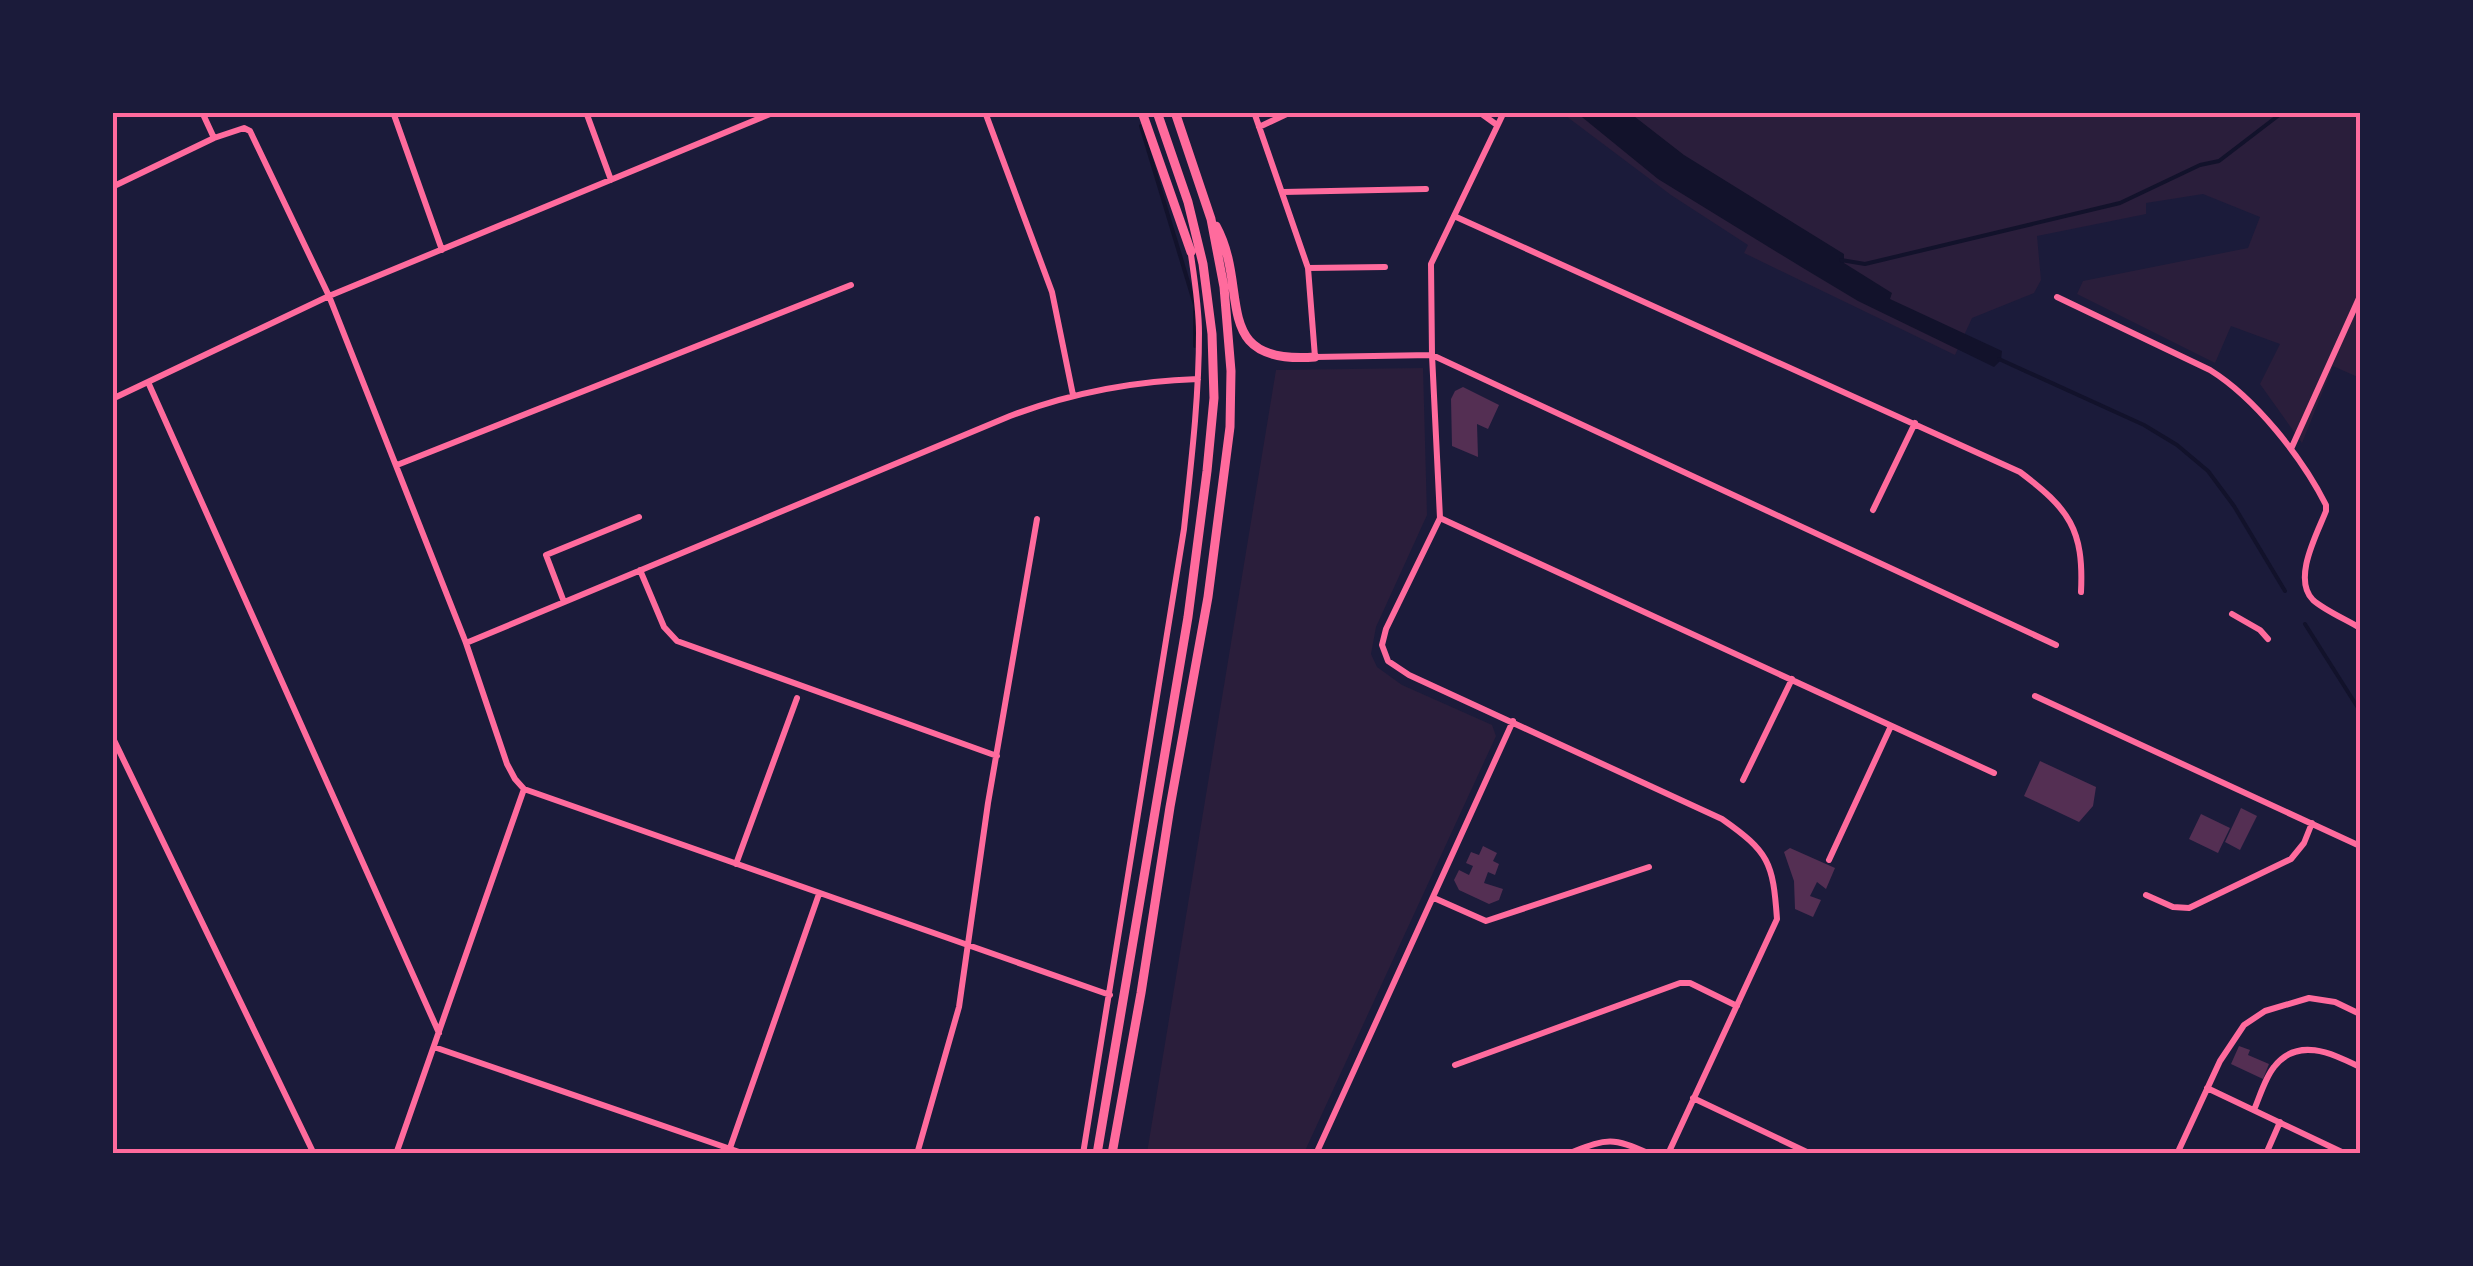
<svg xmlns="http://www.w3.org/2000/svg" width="2473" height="1266" viewBox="0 0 2473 1266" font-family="Raleway,sans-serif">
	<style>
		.green { fill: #2a1e3b }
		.water { fill: #12122b }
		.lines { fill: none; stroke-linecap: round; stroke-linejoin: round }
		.stream { stroke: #12122b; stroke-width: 4 }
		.building { fill: #542f53 }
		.minor { stroke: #ff6b9d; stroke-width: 6 }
		.secondary { stroke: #ff6b9d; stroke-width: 9 }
		.neatline { fill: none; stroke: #ff6b9d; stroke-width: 4 }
	</style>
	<rect width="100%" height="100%" fill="#1b1b3a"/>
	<path class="green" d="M1562,113H2360V378L2333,366L2302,443L2260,384L2280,344L2231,326L2215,363L2077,294L2083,281L2248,248L2260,217L2203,194L2146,203V214L2037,236L2041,280L2034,293L1972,318L1955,355L1744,253L1748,245L1671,195Z
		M1423,368L1427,515L1376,627L1371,654L1377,667L1402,685L1492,725L1496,736L1304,1153H1147L1276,370Z"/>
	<path class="water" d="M1577,113H1630L1684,155L1844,254V263L1892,293L1890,299L2002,351L2001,360L1994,367L1858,301L1803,268L1658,179Z"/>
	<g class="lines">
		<path class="stream" d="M1141,126L1195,305V346
			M1841,260L1865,264L2120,203L2200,165L2219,161L2283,112
			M1999,359L2144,425L2177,445L2208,471L2234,506L2285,591
			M2305,624L2360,711"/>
	</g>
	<path class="building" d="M1463,387L1499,405L1488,429L1477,424L1478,457L1452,446L1451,399L1455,391Z
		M2040,761L2096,787L2093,806L2079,822L2024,796Z
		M2241,808L2257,816L2240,850L2225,842Z
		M2201,814L2230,828L2218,853L2189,839Z
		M1483,846L1497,853L1493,861L1499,864L1495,875L1488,872L1484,883L1503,889L1499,900L1489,904L1459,890L1454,880L1459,870L1469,875L1473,866L1466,863L1471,852L1479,855Z
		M1790,848L1835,868L1826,889L1817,882L1810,896L1821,900L1813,917L1795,909L1794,881L1784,852Z
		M2239,1046L2250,1050L2248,1055L2269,1064L2263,1079L2231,1064Z"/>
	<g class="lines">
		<path class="minor" d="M202,112L214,138
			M393,112L442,250
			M586,112L611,180
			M985,112L1052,292L1073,395
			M1254,112L1308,268L1315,357L1432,355L2056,645
			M1479,112L1497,125
			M1504,112L1431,264L1432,355L1440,518L1386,629L1382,645L1388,661L1409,675L1722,819C1769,852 1773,862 1777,919L1668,1154
			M1259,127L1291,112
			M112,187L214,138L244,128L250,131L329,296L466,643L507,764L515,779L524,789L1110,995
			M1283,192L1426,189
			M1454,216L2020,472C2069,509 2084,529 2081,592
			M1308,268L1385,267
			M2057,297L2210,370C2255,398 2302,457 2326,505V511C2317,534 2292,579 2313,600C2324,610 2347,620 2360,628
			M148,382L439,1033
			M112,399L329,296L775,112
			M2291,449L2360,296
			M397,465L851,285
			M1873,510L1915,423
			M1440,518L1994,773
			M640,570L664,627L677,641L997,756
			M564,602L546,555L639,517
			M2232,614L2260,630L2268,639
			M466,643L1010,416C1071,393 1132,381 1198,379
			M2035,696L2360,846
			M112,736L314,1154
			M1743,780L1792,679
			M1829,860L1891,726
			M736,864L797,698
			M2146,895L2173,907L2189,908L2291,859L2304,843L2312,823
			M1434,898L1486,921L1649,867
			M434,1047L745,1154
			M1455,1065L1680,983H1690L1737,1006
			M2207,1088L2346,1154
			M1693,1098L1811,1154
			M2254,1110C2260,1096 2265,1078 2274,1067C2298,1036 2333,1054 2360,1067
			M730,1148L819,894
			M396,1154L524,789
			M917,1154L959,1007L988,803L1037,519
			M1083,1154L1184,529C1191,464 1199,399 1199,333C1199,305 1194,276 1190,248
			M1316,1154L1513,721
			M1567,1154C1607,1139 1610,1136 1650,1154
			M2177,1154L2220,1061L2244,1025L2265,1011L2309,998L2335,1002L2360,1014
			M2266,1154L2280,1122"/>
		<path class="secondary" d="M1142,112L1191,252
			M1216,226C1251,290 1208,365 1315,357
			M1097,1154L1188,617L1207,471L1214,398L1212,334L1203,264L1188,202L1157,112
			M1112,1154L1141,993L1170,807L1208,597L1230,427L1231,371L1224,287L1211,219L1175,112"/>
	</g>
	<rect width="2473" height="1266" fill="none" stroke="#1b1b3a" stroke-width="230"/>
	<rect x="115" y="115" width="2243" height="1036" class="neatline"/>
</svg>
